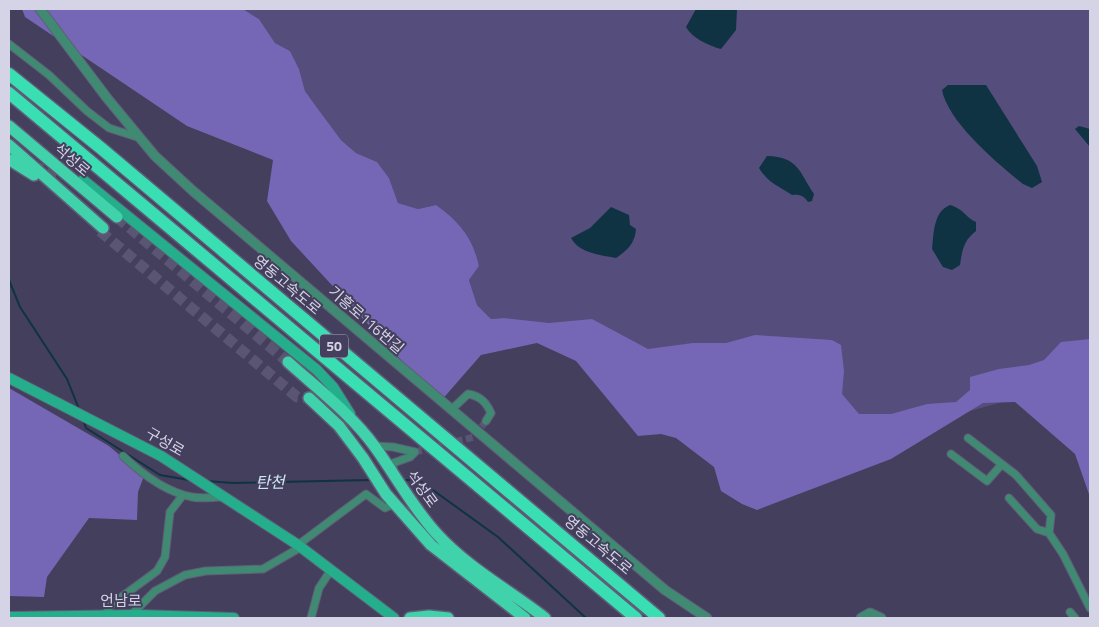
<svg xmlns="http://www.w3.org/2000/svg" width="1099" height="627" viewBox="0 0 1099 627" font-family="'Titillium Web','Noto Sans KR',sans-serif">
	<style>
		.green { fill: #554d7b }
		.forest { fill: #7666b6 }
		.water { fill: #0f3342 }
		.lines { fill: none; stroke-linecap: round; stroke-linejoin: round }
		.stream { stroke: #0f3342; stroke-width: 2 }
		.minor-tunnel { stroke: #595572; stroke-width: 7; stroke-dasharray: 7 3.5; stroke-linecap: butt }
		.secondary-tunnel { stroke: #595572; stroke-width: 10; stroke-dasharray: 10 5; stroke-linecap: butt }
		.trunk-tunnel { stroke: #595572; stroke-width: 11; stroke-dasharray: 11 5.5; stroke-linecap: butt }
		.minor-casing { stroke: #605d78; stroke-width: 9 }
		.tertiary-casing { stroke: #605d78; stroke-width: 11 }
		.secondary-casing { stroke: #605d78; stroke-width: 12 }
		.trunk-casing { stroke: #605d78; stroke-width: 14 }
		.motorway-casing { stroke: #605d78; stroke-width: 15 }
		.minor { stroke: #408972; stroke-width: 7 }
		.tertiary { stroke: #408972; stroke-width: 9 }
		.secondary { stroke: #25ae8b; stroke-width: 10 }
		.trunk { stroke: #40d2aa; stroke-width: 11 }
		.motorway { stroke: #3adeb3; stroke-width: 12 }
		.labels { text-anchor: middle; stroke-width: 4; stroke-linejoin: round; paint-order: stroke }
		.shield { fill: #433f5d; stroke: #a9a7bd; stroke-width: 1 }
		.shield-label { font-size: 14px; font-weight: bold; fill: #d5d3e6 }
		.street-label { font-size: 15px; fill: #d5d3e6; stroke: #433f5d }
		.water-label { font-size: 16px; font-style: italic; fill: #cde4f1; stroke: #433f5d }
	</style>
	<rect width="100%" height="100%" fill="#433f5d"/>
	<path class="green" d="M243,9H1090V377L893,433L599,353L504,318L491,319L477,305L469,280L479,266C473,238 459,221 436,205L418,209L398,203L389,178L377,162L356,153L341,140L318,109L305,91L299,69L290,51L275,43L259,19Z"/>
	<path class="forest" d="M22,9H243L259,19L275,43L290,51L299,69L305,91L318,109L341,140L356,153L377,162L389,178L398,203L418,209L436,205C459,221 473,238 479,266L469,280L477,305L491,319L504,318L549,323L592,319L648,349L693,343H726L755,335L832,340L841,345L844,371L842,394L859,414H891L927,404L956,402L970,390V377L999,369L1029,365L1044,360L1061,342L1090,339V497L1075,454L1015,402L983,403L891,459L757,510L742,504L721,491L714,467L676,438L661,434L638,436L576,361L537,343L481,355L440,402L291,241L267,201L273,160L187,126L25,17Z
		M9,388L109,446L144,476L138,492L137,520L89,518L47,577L44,597L9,596Z"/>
	<path class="water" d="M696,9H737L736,30L721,49C709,46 692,38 686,27Z
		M948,85H986L1037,166L1042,182L1032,188L1023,184C998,164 948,122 942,90Z
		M1079,126L1090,129V147L1075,129Z
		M767,156C799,157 799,172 814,194L812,201L808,202C804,196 800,194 792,195C779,186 768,183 759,168Z
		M950,205C964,209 965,217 976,222V231C964,240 962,250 960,265L952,270L943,267L932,249C934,233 933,212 950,205Z
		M611,207L629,215L630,225L636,229C635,243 628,250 616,258C600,255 579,253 571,238L590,228Z"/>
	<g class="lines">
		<path class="stream" d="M9,280L20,307L67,379L79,409
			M83,420L86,428L160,475L189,480
			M404,480H419L498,537L586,618
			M206,481L233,483L371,480"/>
		<path class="minor-tunnel" d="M415,452L474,437L486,421"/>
		<path class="secondary-tunnel" d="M33,166L67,176"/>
		<path class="trunk-tunnel" d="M117,217L288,362
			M100,231L297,397L309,398"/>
		<g class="minor-casing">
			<path id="minor" d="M9,44L49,75L87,111L109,128L140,138
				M452,409L468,394C480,396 486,402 491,413L486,421
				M968,438L1016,475L1051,515L1049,533
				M375,446L393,447L415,452L410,457L393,463V469
				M951,454L987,481L1002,464
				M123,456C142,474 165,492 192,497C202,499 213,497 223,497
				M1009,498L1037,529L1049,533L1063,554L1090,608
				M298,545L366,494L385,508L394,504
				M1070,612L1075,618
				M130,616L155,591L185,575L206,571L263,569L301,547
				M104,617L112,604L157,571L165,557L170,512L183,495
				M311,618L319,588L331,570"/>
		</g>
		<g class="tertiary-casing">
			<path id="tertiary" d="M40,9L107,98L155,156L193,191L665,590L707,618
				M861,618L870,613L881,618"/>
		</g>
		<g class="secondary-casing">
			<path id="secondary" d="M83,180L317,370L333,387L350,414
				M9,378L161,456L298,545L394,618
				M9,617L138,615L234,618"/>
		</g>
		<g class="trunk-casing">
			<path id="trunk" d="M9,126L117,217
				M9,145L103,228
				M10,160L34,175
				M288,362C318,389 352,415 375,447C396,476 413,508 437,534C468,568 509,590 545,618
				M309,398L339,426L363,458L386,494L431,545L525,618
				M410,618L429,616L448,618"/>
		</g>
		<g class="motorway-casing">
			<path id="motorway" d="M9,74L102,149L659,618
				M9,93L636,618"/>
		</g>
		<use href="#minor" class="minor"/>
		<use href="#tertiary" class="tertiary"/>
		<use href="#secondary" class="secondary"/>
		<use href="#trunk" class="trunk"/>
		<use href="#motorway" class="motorway"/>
	</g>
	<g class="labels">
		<rect class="shield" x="320" y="334.5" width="28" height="23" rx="4"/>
		<g class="shield-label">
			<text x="334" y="351">50</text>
		</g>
		<g class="street-label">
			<text transform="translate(72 160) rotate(40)" y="5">석성로</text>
			<text transform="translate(287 285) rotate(40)" y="5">영동고속도로</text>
			<text transform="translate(366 320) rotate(41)" y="5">기흥로116번길</text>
			<text transform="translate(165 442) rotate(30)" y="5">구성로</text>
			<text transform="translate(422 489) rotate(54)" y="5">석성로</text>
			<text transform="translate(598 545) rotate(40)" y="5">영동고속도로</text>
			<text x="121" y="606">언남로</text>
		</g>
		<g class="water-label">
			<text transform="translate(270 482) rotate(-1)" y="6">탄천</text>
		</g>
	</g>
	<rect width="1099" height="627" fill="none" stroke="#d5d3e6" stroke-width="20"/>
</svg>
